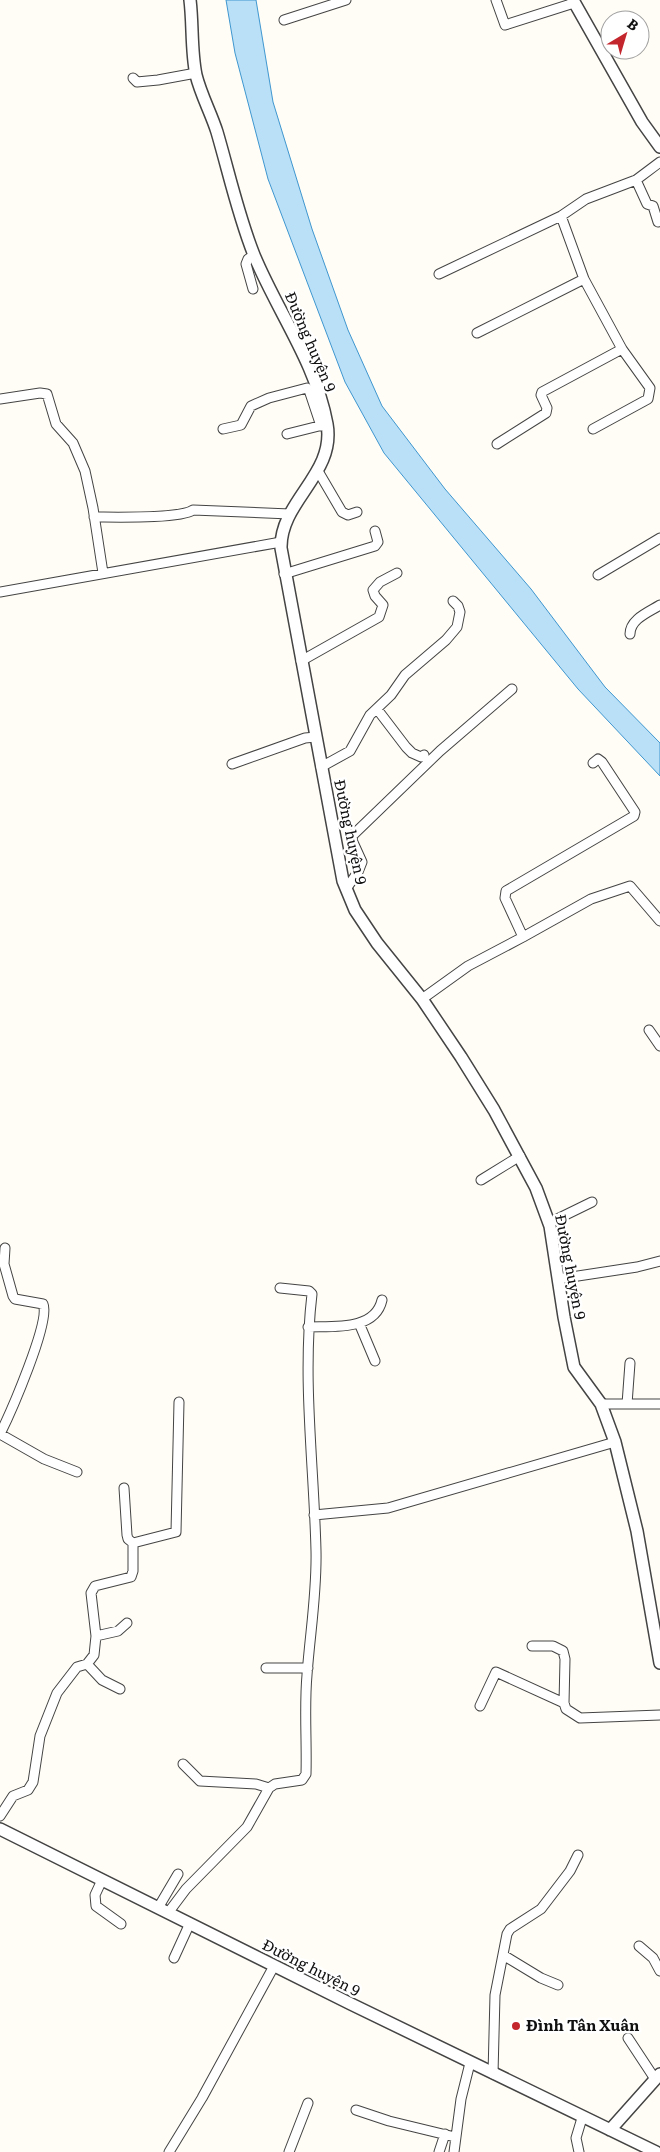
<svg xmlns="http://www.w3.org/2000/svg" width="660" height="2152" viewBox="0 0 660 2152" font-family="Literata,serif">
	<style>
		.water { fill: #b9e0f7; stroke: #3f96cf }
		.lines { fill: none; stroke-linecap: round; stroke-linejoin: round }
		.minor-casing { stroke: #444; stroke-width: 11 }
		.tertiary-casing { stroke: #444; stroke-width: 14 }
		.minor { stroke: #fff; stroke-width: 9 }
		.tertiary { stroke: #fff; stroke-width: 11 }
		.poi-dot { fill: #c4262e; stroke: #fff; stroke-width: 2 }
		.labels { text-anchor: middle; stroke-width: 5; stroke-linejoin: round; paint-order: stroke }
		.street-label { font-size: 15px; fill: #111; stroke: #fff }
		.poi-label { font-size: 15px; font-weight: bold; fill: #111; stroke: #fff; text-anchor: start }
	</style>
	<rect width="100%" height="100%" fill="#fffdf5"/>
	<path class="water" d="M226,0H256L273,102L312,229L348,330L382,406L445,489L531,589L605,687L660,743V776L578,689L384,453L345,382L268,179L235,53Z"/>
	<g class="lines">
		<g class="minor-casing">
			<path id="minor" d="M496,0L505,25L574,3
				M284,20L346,0
				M133,78L137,82L158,80L196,73
				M658,222L653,206L647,204L636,180L660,162
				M439,274L561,216L586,199L636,180
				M584,279L622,349L650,388L648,399L593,429
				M253,289L246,264L248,259L254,255
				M477,333L584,279L561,216
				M0,399L40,393L47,394L56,424L73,443L85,471L93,508L103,573
				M223,429L241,425L251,406L269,398L307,388L309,390L321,426
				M287,434L327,424
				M497,444L546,413L547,408L541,395L542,392L622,349
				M318,471L342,512L348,515L357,512
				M94,517C114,517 180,519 193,510L290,514
				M284,574L375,546L378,542L375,531
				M598,575L660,538
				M0,592L281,542
				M630,634C630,619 649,612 660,605
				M301,661L379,617L383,605L375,596L373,590L380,582L397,573
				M377,709L406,747L412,753L421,757L424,755
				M232,764L305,738L316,737
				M321,767L350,751L370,715L391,695L405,675L446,640L457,627L460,612L458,606L453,601
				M346,889L358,872L362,862L352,840L353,835L440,751L512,689
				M523,937L591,899L630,886L660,921
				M422,999L468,966L523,937L505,898L506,891L634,816L635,812L602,762L598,759L593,763
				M649,1030L660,1046
				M481,1180L520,1156
				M549,1223L592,1202
				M558,1279L637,1267L660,1261
				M359,1323L375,1361
				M308,1327C333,1326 375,1331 382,1300
				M601,1404H660
				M627,1404L630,1363
				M0,1434C10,1414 51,1321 43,1304L15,1299L13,1296L4,1264L5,1248
				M0,1434L44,1459L77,1472
				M124,1488L127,1535L128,1539L133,1543
				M314,1515L388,1508L615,1442
				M96,1636L118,1631L127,1623
				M532,1646H553L563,1651L565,1659L564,1703L566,1709L580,1718L660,1715
				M87,1664L102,1680L120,1689
				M266,1668H308
				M480,1706L496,1672L564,1703
				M183,1764L200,1781L256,1784L269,1788
				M0,1816L13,1796L28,1790L33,1782L40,1736L57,1693L77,1667L87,1664L94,1655L96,1636L91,1593L95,1586L131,1577L133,1571V1543L176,1532L179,1402
				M102,1880L95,1895L96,1906L121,1924
				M158,1908L178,1874
				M168,1913L186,1889L247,1827L269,1788L275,1784L302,1780L306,1774C307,1741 304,1708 307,1675C310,1633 317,1593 316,1551C314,1465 302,1379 312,1294L309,1291L280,1288
				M639,1946L653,1958L660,1971
				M503,1955L541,1978L558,1985
				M174,1958L190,1923
				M628,2038L655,2079
				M493,2074L495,1995L507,1934L510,1929L541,1909L570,1871L578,1855
				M356,2110L389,2121L455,2137
				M169,2152L202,2098L274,1966
				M289,2152L308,2103
				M439,2152L445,2134
				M454,2152L461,2099L470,2063
				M579,2152L576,2138L582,2118"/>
		</g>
		<g class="tertiary-casing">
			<path id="tertiary" d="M190,0C193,24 191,51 196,75C201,95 211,113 217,132C229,173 238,215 254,255C277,311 316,363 327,424C336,474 280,501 281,548L343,881L355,910L377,943L422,999L461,1057L494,1110L536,1188L550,1226L564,1317L574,1367L601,1404L615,1442L637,1531L660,1663
				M573,0L642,122L660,147
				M0,1829L351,2004L656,2152
				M610,2130L660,2074"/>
		</g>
		<use href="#minor" class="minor"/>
		<use href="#tertiary" class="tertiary"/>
	</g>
	<circle class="poi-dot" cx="516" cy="2026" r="5"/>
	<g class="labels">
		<g class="street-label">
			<text transform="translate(310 342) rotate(67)" y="5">Đường huyện 9</text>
			<text transform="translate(350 832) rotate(78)" y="5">Đường huyện 9</text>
			<text transform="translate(570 1267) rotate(79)" y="5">Đường huyện 9</text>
			<text transform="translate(311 1968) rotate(27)" y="5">Đường huyện 9</text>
		</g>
		<g class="poi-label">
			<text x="526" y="2031">Đình Tân Xuân</text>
		</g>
	</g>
	<g transform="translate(625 35) rotate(38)"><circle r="24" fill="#ffffff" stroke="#a0a0a0"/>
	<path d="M0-4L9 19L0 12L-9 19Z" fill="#c4262e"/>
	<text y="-8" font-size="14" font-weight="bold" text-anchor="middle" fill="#111111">B</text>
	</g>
</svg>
